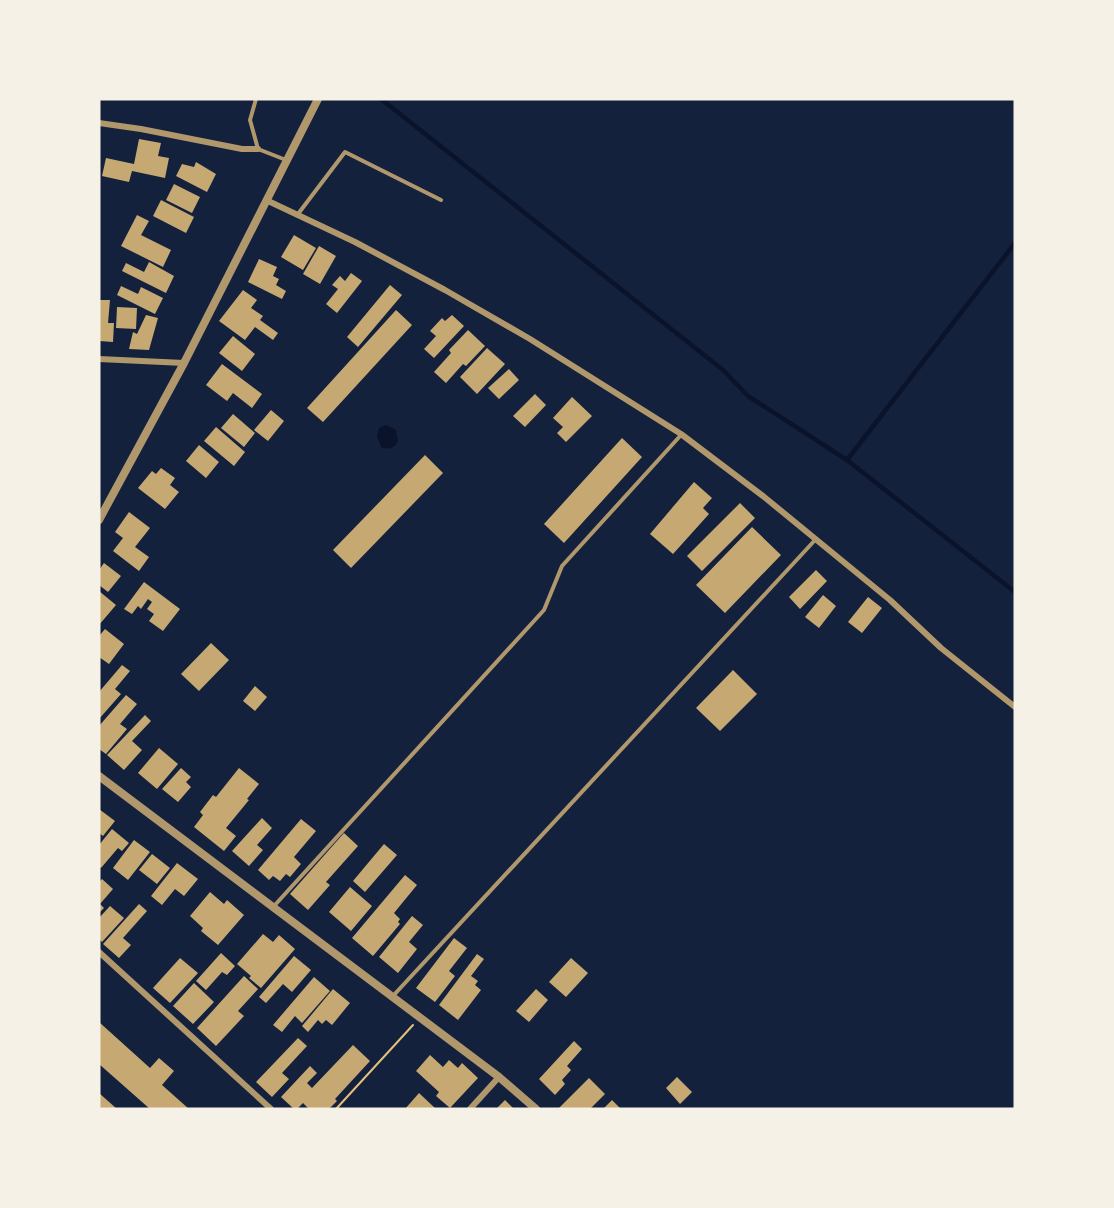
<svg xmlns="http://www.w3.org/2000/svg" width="1114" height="1208" viewBox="0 0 1114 1208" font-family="Ubuntu,sans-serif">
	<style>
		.water { fill: #0b132b }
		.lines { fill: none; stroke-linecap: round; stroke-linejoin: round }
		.stream { stroke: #0b132b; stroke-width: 4.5 }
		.building { fill: #c6a872 }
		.path { stroke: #e5c07b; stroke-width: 2 }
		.service { stroke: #b1986c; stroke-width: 4 }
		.minor { stroke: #b1986c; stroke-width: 6 }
		.tertiary { stroke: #b1986c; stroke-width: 8 }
	</style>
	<rect width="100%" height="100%" fill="#14213d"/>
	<path class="water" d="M386,425L396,430L398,441C394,449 388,450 381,447L377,436L379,428Z"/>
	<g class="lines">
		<path class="stream" d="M381,99L723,370L748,396L847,460L1015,592
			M847,460L1015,243"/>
	</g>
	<path class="building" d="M139,139L161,143L158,156L169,158L165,178L132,171L129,182L102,176L106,158L134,164Z
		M196,162L216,174L207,192L176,176L182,164L194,167Z
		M174,184L200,197L192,213L166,200Z
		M161,200L194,217L186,233L153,216Z
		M137,215L149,221L141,235L171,250L163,267L121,246Z
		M294,235L316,248L303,270L281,257Z
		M319,246L336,256L320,284L303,274Z
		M259,259L277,267L273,276L279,279L276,285L286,291L282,299L248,282Z
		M149,262L174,276L166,293L122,271L126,263L144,272Z
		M351,273L362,281L337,313L326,304L338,289L332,285L340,276L345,281Z
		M390,285L402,295L358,347L347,337Z
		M121,286L138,294L141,287L163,298L155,314L117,295Z
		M243,290L257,300L251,308L263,316L260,320L278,333L273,340L255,327L245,340L219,321Z
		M99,300H110L108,323H114L113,342L99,341Z
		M117,307L137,308L136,329L116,328Z
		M396,310L412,325L323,422L307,408Z
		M146,315L158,318L149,350L129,349L133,332L137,334Z
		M452,315L464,326L434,358L424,349L436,336L430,331L442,318L445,321Z
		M468,330L485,346L466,366L463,364L446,383L434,372L451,353L449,350Z
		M233,336L255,354L242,371L219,353Z
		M487,348L505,364L477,394L460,377Z
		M222,364L262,394L252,408L233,393L227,401L206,385Z
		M509,369L519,380L499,399L488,388Z
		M535,394L546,405L525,427L513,416Z
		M572,397L592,416L566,442L557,433L563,427L553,418Z
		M271,410L284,421L268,441L254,430Z
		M233,414L255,433L244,447L221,428Z
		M216,427L245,452L234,466L204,441Z
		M622,438L642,457L564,543L544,524Z
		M199,445L219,462L206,478L186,461Z
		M425,455L443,473L351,568L333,550Z
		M161,468L175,478L170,485L179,492L165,509L138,488L152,471L156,474Z
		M694,482L712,498L703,508L709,514L673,554L650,534Z
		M740,503L755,518L702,571L687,556Z
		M129,512L150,528L135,547L149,557L139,571L113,551L123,538L115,532Z
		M752,527L781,555L725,613L696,585Z
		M104,563L121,576L108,592L99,585V570Z
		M816,570L827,581L800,609L789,597Z
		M144,582L180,609L163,631L149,621L154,614L147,609L152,602L148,599L141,609L138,606L132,614L124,609Z
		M99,591L116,605L99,625Z
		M823,595L836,606L819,628L805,617Z
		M868,597L882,608L862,633L848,622Z
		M105,629L124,644L109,664L99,657V636Z
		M211,643L229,660L199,691L181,674Z
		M122,665L130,671L115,689L121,694L99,719V692Z
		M733,670L757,694L720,731L696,708Z
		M255,686L267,697L255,711L243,701Z
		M126,695L137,704L120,724L127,729L106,754L99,749V726Z
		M145,715L151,721L132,741L142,750L124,770L107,755Z
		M159,748L178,764L157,789L138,773Z
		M181,768L191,777L186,782L191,787L178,802L162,789Z
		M239,768L259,784L247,799L249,800L226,828L236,836L224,851L194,827L203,815L200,812L213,795L216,797Z
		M99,809L115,821L103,836L99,833Z
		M262,818L272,828L257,845L263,850L249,866L232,851Z
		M301,819L316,831L294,857L301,864L290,877L286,874L280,881L273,876L269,880L258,870Z
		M112,829L129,843L122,851L118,848L101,868L99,866V845Z
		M344,833L358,846L326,882L330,885L308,910L290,894Z
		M134,840L150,852L128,880L113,868Z
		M384,844L397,855L365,892L353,881Z
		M152,854L170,868L157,884L139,870Z
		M177,863L198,879L184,896L175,889L162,905L151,896Z
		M405,875L417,885L394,913L400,919L398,922L400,924L373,956L352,938Z
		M102,879L113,889L100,904L104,908L99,913V882Z
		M350,887L372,906L351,931L329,912Z
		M210,892L224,904L227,900L244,915L218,945L201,931L203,928L190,916Z
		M139,904L147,911L123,938L131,945L119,958L103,944Z
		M110,906L124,918L102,942L99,939V918Z
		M412,916L423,925L409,942L417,949L398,973L379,957Z
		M263,934L273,942L279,935L295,949L261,988L249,978L251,976L237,964Z
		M454,938L467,948L449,971L455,976L435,1002L416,988Z
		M221,953L235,966L227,975L222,972L206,990L196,981Z
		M477,954L484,959L471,976L478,981L475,985L481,990L458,1020L439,1005Z
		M294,956L311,970L292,992L283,984L266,1003L259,997Z
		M180,958L198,973L170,1003L153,988Z
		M571,958L588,973L566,997L549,982Z
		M244,976L258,989L238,1011L244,1016L216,1046L197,1028Z
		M314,977L330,991L302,1023L295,1016L282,1032L273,1025Z
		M194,983L214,1002L193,1024L173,1006Z
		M333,989L350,1003L332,1025L326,1020L322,1024L318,1020L308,1032L302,1026Z
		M536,989L548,1000L529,1022L516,1011Z
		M99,1022L150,1068L159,1058L174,1071L162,1085L189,1109H150L99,1064Z
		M298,1038L307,1046L282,1073L289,1079L272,1097L256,1082Z
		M574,1041L582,1049L567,1066L571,1070L562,1080L565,1084L555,1095L539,1079Z
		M353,1045L370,1061L335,1099L337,1101L329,1109H309L303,1103L297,1109H294L281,1097L310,1066L317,1073L307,1083L312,1088Z
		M430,1055L443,1067L449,1060L458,1068L462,1063L478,1078L450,1108L436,1096L439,1092L416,1071Z
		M677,1077L692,1092L680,1104L666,1088Z
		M589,1078L605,1094L590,1109H558Z
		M99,1093L117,1109H99Z
		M419,1093L436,1109H405Z
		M505,1100L514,1109H496Z
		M612,1100L621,1109H603Z"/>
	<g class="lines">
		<path class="path" d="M336,1109L413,1025"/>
		<path class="service" d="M256,99L250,120L258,149L286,160
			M298,214L345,152L441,200
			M274,906L544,610L562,566L681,435
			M392,997L816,539"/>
		<path class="minor" d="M99,123L141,129L242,149H258
			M266,200L355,242L445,290L530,339L681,434L763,496L890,600L941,648L1015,707
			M99,359L184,363
			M99,952L271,1109
			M470,1109L499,1077"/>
		<path class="tertiary" d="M99,520L184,363L318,99
			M99,776L499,1077L536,1109"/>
	</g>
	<rect width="1114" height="1208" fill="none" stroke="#f6f1e7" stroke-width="201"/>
</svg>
